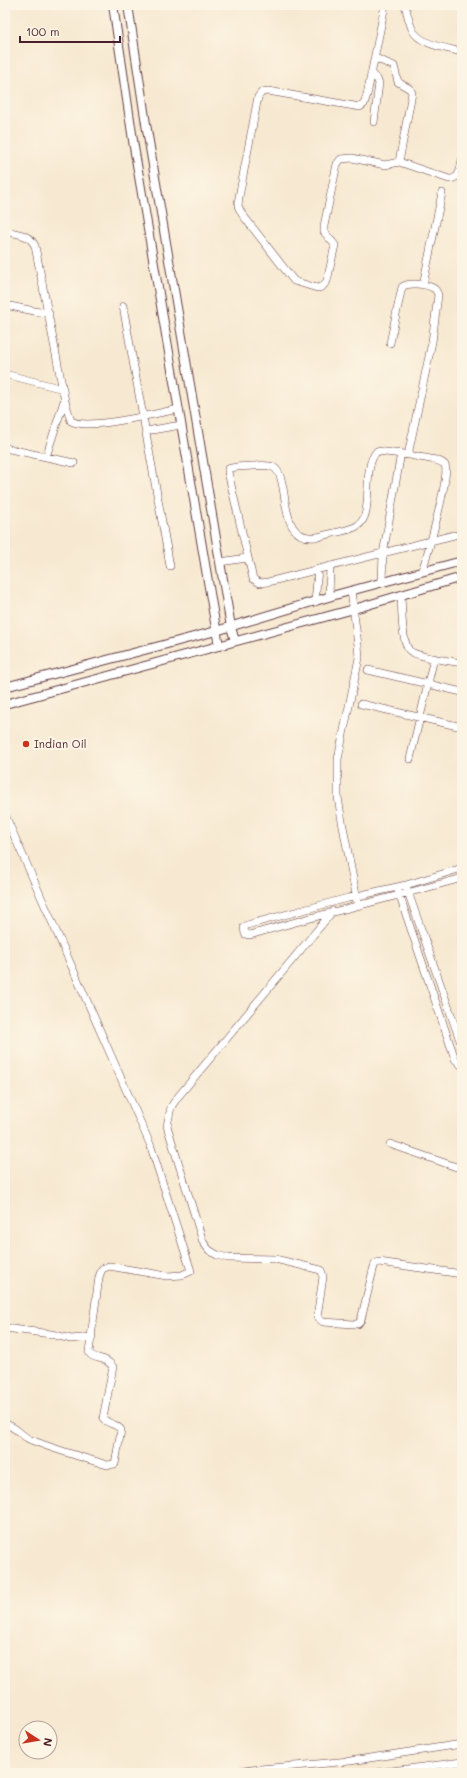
<svg xmlns="http://www.w3.org/2000/svg" width="467" height="1778" viewBox="0 0 467 1778" font-family="Mali,sans-serif">
	<style>
		.lines { fill: none; stroke-linecap: round; stroke-linejoin: round }
		.minor-casing { stroke: #643d44; stroke-width: 8 }
		.tertiary-casing { stroke: #643d44; stroke-width: 10 }
		.minor { stroke: #fff; stroke-width: 7 }
		.tertiary { stroke: #fff; stroke-width: 8 }
		.poi-dot { fill: #c8321e; stroke: #fcf5e5; stroke-width: 1.5 }
		.labels { text-anchor: middle; stroke-width: 4; stroke-linejoin: round; paint-order: stroke }
		.poi-label { font-size: 11px; fill: #4a1f2b; stroke: #fcf5e5; text-anchor: start }
	</style>
	<rect width="100%" height="100%" fill="#fcf5e5"/>
	<filter id="ink" filterUnits="userSpaceOnUse"><feTurbulence type="fractalNoise" baseFrequency=".025" numOctaves="2"/><feDisplacementMap in="SourceGraphic" scale="8" xChannelSelector="R" yChannelSelector="G"/><feConvolveMatrix kernelMatrix="1 2 1 2 8 2 1 2 1" color-interpolation-filters="sRGB"/></filter>
	<filter id="wash" filterUnits="userSpaceOnUse"><feTurbulence type="fractalNoise" baseFrequency=".012" numOctaves="4" result="noise"/><feDisplacementMap in="SourceGraphic" scale="16" xChannelSelector="R" yChannelSelector="G"/><feGaussianBlur stdDeviation="0.9" result="paint"/><feColorMatrix in="noise" values="0 0 0 0 0 0 0 0 0 0 0 0 0 0 0 0 0 1.4 0 .05"/><feComposite in="paint" operator="in"/></filter>
	<g filter="url(#wash)">
		<rect width="100%" height="100%" fill="#f7e9d1"/>
	</g>
	<g filter="url(#ink)">
		<g class="lines">
			<g class="minor-casing">
				<path id="minor" d="M385,5L367,95L364,104L360,107L268,91L262,92L258,97L239,197L238,206L242,214L294,281L317,288L322,287L327,281L335,245L324,232V226L337,164L341,159L352,158L385,165L399,162L449,179C460,179 460,170 462,160
					M405,5C407,13 409,22 412,29C419,45 447,48 462,52
					M375,58L394,66L398,82L410,89L412,93L399,162
					M371,74L377,79L379,83L374,122
					M5,231C17,234 30,234 35,246L65,401L71,421C88,431 156,413 179,409
					M423,285L442,193
					M5,305L49,314
					M123,306L170,566
					M390,343L402,287C408,282 426,284 433,288C436,289 437,292 438,295L432,342L409,450L410,455C418,458 440,458 445,465C450,476 427,556 422,571
					M5,374L63,389
					M146,431L181,425
					M5,448L74,463
					M410,455L377,451C360,469 376,515 357,526C349,531 331,533 322,536C273,548 293,477 273,467C267,464 258,466 252,466C245,467 235,466 228,469V472L253,579L260,583L268,582L454,535
					M46,457L64,401
					M220,562L247,558
					M382,582L383,554L401,453
					M351,591L358,645L359,658L338,759V797L341,816L357,900
					M401,595C402,608 401,640 409,650C415,657 451,661 462,663
					M329,597L330,566
					M315,602L318,569
					M368,670L462,692
					M361,704L462,727
					M410,759L434,658
					M5,815L150,1144L191,1271L182,1275L167,1276L109,1266L102,1269L99,1277L89,1352C93,1361 105,1355 113,1367L103,1418C108,1425 117,1423 121,1430L115,1464L107,1465C82,1457 56,1450 31,1440C21,1436 17,1427 5,1424
					M462,868L406,885L348,898L247,925L244,927L245,934L250,935C320,914 392,898 462,878
					M407,889L462,1046
					M398,891L455,1059L462,1066
					M333,911L177,1098L171,1107L167,1126L203,1242L209,1250L217,1255L228,1258L275,1259L321,1270L323,1277L317,1317L323,1322L354,1324H358L361,1320L373,1270L375,1264L379,1262L462,1274
					M390,1144L462,1169
					M5,1328L51,1334L71,1339L92,1337
					M217,1773L350,1761L462,1744
					M376,1773L462,1762"/>
			</g>
			<g class="tertiary-casing">
				<path id="tertiary" d="M113,5L134,147L219,646
					M128,5L146,124L231,627L235,641
					M5,687L216,631L335,595L462,561
					M5,704L354,609L462,577"/>
			</g>
			<use href="#minor" class="minor"/>
			<use href="#tertiary" class="tertiary"/>
		</g>
	</g>
	<circle class="poi-dot" cx="26" cy="744" r="4"/>
	<g class="labels">
		<g class="poi-label">
			<text x="34" y="748">Indian Oil</text>
		</g>
	</g>
	<rect width="467" height="1778" fill="none" stroke="#fcf5e5" stroke-width="20"/>
	<g transform="translate(38 1740) rotate(102)"><circle r="19" fill="#fcf5e5" stroke="#b59f9b"/>
	<path d="M0-3L7 15L0 10L-7 15Z" fill="#c8321e"/>
	<text y="-6" font-size="11" font-weight="bold" text-anchor="middle" fill="#4a1f2b">N</text>
	</g>
	<path d="M20 36v6h100v-6" fill="none" stroke="#4a1f2b" stroke-width="2"/>
	<text x="26" y="36" font-size="12" fill="#4a1f2b" stroke="#fcf5e5" stroke-width="3" paint-order="stroke">100 m</text>
</svg>
